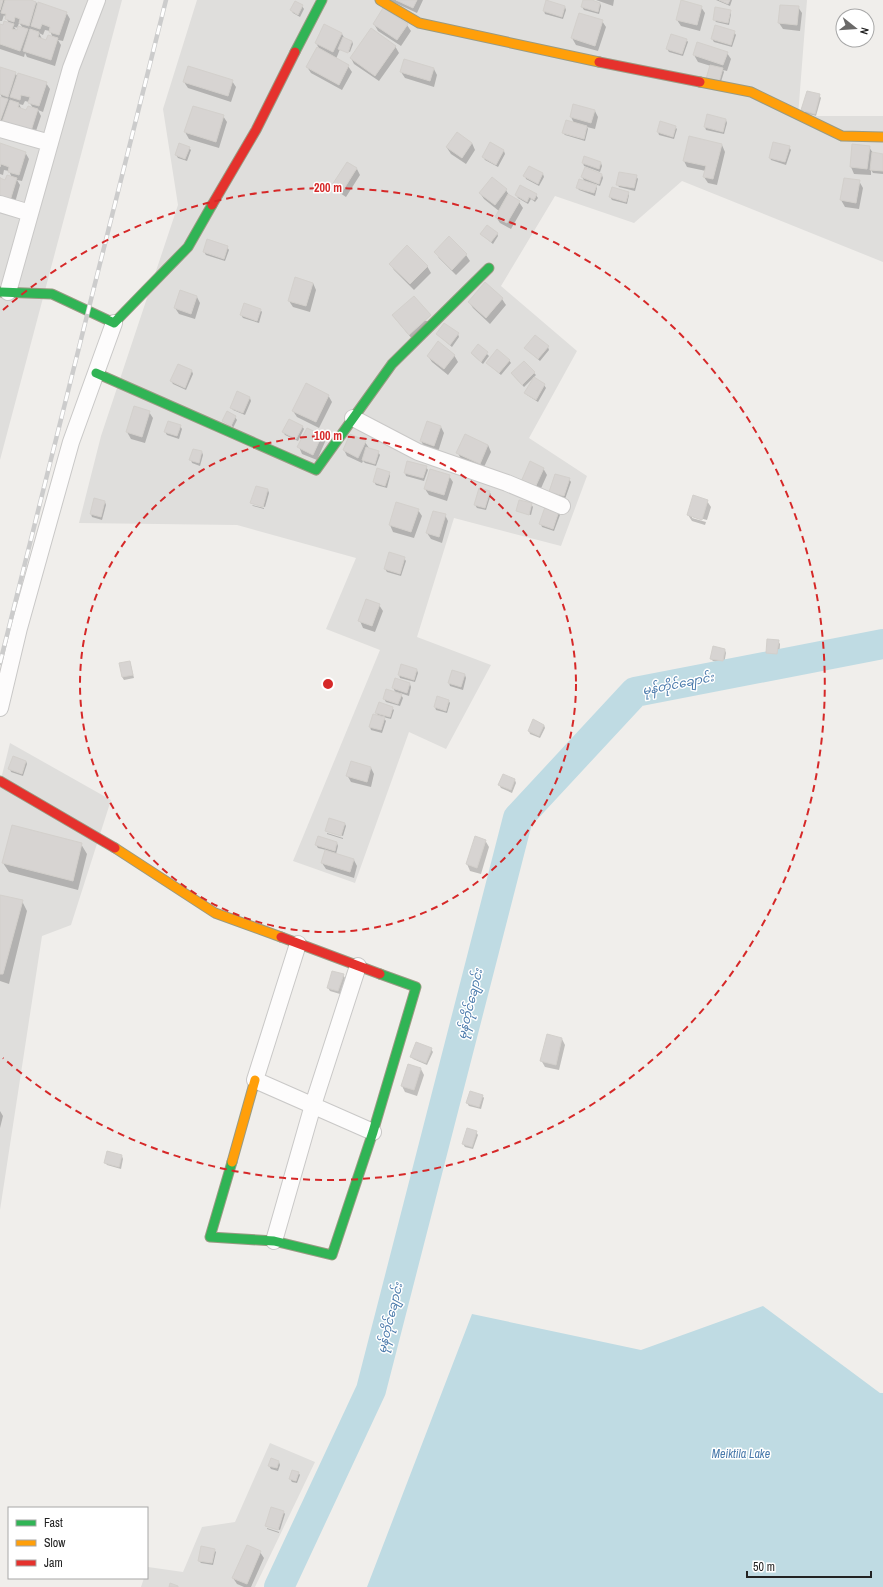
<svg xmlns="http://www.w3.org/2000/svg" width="883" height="1587" viewBox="0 0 883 1587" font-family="'Archivo Narrow','Noto Sans Myanmar',sans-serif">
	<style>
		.residential { fill: #dfdedc }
		.water { fill: #bfdbe3 }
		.shadow { fill: #0003; fill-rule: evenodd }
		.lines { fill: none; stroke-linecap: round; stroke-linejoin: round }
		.river { stroke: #bfdbe3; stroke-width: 30 }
		.building { fill: #d7d4d2; stroke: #d3d0cc }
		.street-casing { stroke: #c9c8c7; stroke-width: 18 }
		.fast-casing { stroke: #999a82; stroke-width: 11 }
		.slow-casing { stroke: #999a82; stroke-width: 11 }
		.jam-casing { stroke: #999a82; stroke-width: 11 }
		.street { stroke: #fdfcfc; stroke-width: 16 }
		.fast { stroke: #30b455; stroke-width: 9 }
		.slow { stroke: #ff9f0a; stroke-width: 9 }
		.jam { stroke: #e5322d; stroke-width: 9 }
		.rail-casing { stroke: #ccc; stroke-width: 4.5 }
		.rail { stroke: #fff; stroke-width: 3; stroke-dasharray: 9; stroke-linecap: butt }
		.ring { fill: none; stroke: #d62828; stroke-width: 2; stroke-dasharray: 7 5 }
		.labels { text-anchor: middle; stroke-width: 3; stroke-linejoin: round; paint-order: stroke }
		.water-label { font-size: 12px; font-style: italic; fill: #4a7aab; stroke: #fff }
		.centre { fill: #d62828; stroke: #fff; stroke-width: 2 }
		.ring-label { font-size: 12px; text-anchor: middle; font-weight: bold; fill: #d62828; stroke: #fff; stroke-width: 3; stroke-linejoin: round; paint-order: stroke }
	</style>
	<rect width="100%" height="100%" fill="#f0eeeb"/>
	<path class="residential" d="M0,0H122L0,460Z
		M197,0H807L798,116H883V262L682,181L634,223L555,196L501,286L577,351L529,438L587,476L561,546L454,518L417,637L491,665L446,749L409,732L355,883L293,861L380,650L326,629L356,558L237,525L79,523L101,436L178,205L163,109Z
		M10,743L111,800L71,925L42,936L0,1210V783Z
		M270,1443L315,1462L255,1587H141L144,1578H147L148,1567L183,1572L202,1527L235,1522Z"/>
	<path class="water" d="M763,1306L880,1393H883V1587H367L472,1314L641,1350Z"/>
	<path class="shadow" d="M0,0H28L36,2L38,6L66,12L70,19L63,41L58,40L61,45L55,66L27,57L25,53L24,57L0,49V25L4,26L9,23L4,15L2,21H0ZM19,23L20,24L23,28L18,26ZM14,27L19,28L18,32ZM45,30L50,31L53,38L47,41L42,39L39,33L43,35Z
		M389,0H423L417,13Z
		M584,0L600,3L601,6L599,14L584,10L582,7Z
		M596,0H614L613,6Z
		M716,0H732L730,6Z
		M302,6L304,9L300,17L293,13L291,10Z
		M565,7L566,10L563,19L545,14L544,11Z
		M701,7L705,13L700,31L681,26L677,20Z
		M798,7L802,13L800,31L783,29L779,23Z
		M730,11L731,14L729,25L716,22L714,19Z
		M602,21L606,27L598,51L576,45L572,38Z
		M374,24L407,25L411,31L401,46L378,31Z
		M734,32L736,35L732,47L714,42L712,39Z
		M342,34L345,39L352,41L353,44L350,52L340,49L336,59L348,66L352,72L342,90L311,73L307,67L320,50L316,43Z
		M686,39L688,42L683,56L669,52L667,49Z
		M395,46L399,53L379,81L354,64L351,58Z
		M727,53L731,59L727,71L723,70L724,72L720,85L711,66L698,62L694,55Z
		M0,68L15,73L18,77L46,83L50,89L43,112L38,110L41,116L34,137L0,126V98L3,99L0,94ZM25,101L29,102L33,108L26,111L22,110L19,104L23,105Z
		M434,69L437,75L434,87L405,78L401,72Z
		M232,81L236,87L231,102L188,88L184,82Z
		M819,95L821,98L816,116L804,113Z
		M595,111L598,117L595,129L587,127L588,129L585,141L565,135L563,133L574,123L571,117Z
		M223,116L227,122L219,148L189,139L185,132Z
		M726,120L727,123L724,134L706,130L705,127Z
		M675,127L677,129L674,139L659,135L658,132Z
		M472,143L475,150L466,164L451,154L447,148Z
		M0,144L25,152L29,159L22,181L17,180L20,185L14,206L0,202V177L1,179L6,181L12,178L9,171L4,170L3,175L0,174Z
		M490,144L504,151L505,154L498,167L485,160L483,157Z
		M722,145L725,152L717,185L708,183L704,177L706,171L687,167L684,161Z
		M853,146L869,147L873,153L883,155V174L873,173L871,170V175L854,174L851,167Z
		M789,147L791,150L786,165L771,160L770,158Z
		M189,148L191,150L187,161L178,158L176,155Z
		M583,163H601L602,166L600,172L584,166Z
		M530,167L543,174L544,177L539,186L526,179L525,176Z
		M357,169L360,175L346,197L337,191L333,185Z
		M602,175L603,178L600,186L595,184L597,188L595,196L579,190L577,187L585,182L582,177Z
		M636,176L638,179L635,191L619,187L617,184Z
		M845,179L859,181L863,188L859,209L845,207L841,200Z
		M506,190L510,197L519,202L523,208L511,229L500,223L496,217L499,211L484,199L480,193Z
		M628,192L629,195L627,204L612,200L610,197Z
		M516,195H536L538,198L535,202L531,199L528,204L518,198Z
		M497,233L498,236L493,244L481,234Z
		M227,247L229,250L225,261L206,255L204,252Z
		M435,252L466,255L470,261L456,275L439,258Z
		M390,264L427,266L431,273L414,290L394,270Z
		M313,283L316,290L310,312L293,307L289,301Z
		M485,284L502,299L506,305L490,324L473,308L469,302Z
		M197,297L200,303L195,319L179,314L175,308Z
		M260,309L262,312L259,323L243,318L241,315Z
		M393,316L434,322L413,340Z
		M437,334H458L459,337L452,347Z
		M478,345L489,356L483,364L472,354Z
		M548,347L549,350L540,361L525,348Z
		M454,355L458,362L448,375L432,362L428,356Z
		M509,360L511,363L501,375L487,363Z
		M179,365L192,371L193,374L186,390L173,384L171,381Z
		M534,373L536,375L524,387L512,374Z
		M534,379L544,385L546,388L538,402L527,395L525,393Z
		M328,395L332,402L319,428L297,417L293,411Z
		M250,398L251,401L245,415L233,410L231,407Z
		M149,412L153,418L145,443L131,439L127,432Z
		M227,413L235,417L237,420L233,428Z
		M428,422L441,427L444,433L438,452L425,448L421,441Z
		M180,426L182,429L179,439L167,435L165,432Z
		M302,426L304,429L298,441L285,435L283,432Z
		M308,429L322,436L325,442L317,460L302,454L299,447Z
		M365,442L369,448L378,452L380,455L376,466L365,463L363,461L362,463L347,456L344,450Z
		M488,445L491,452L483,469L461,459L458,453Z
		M202,452L203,455L200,466L192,463L191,460Z
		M530,463L543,468L547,475L538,495Z
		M426,467L428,470L424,481L406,476L405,473Z
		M389,473L390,476L387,488L376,485L374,482Z
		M449,476L453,482L447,501L429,495L425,489Z
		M569,479L571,482L565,499L552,495L550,492Z
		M268,490L269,493L265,507L252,503V504L251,503Z
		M489,492L491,494L486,510L477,508L475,505Z
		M95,499L105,502L106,505L102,520L92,517L91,514Z
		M707,501L711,507L707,520L692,516V518L706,522L705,525L692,521L688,515Z
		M397,503L418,510L422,516L414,538L393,532L390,525Z
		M531,504L533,507L531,515L517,511Z
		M252,505L264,508V509L253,506Z
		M558,512L560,515L554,531L542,527L541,524Z
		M445,515L448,521L442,543L431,539L427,533Z
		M404,558L406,561L401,576L387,572L385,569Z
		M379,605L383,611L375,632L363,628L360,621Z
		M778,641L780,644L779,656H769L767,653Z
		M725,650L726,653L724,664L713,661L711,659Z
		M130,662L134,678L124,680L122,677Z
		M417,670L418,673L415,682L400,678L399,675Z
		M452,671L465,675L466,678L463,690L450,686L449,683Z
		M395,679L410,684L411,687L409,696L400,693L403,698L400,706L386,702L384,699L396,693L393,688Z
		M448,700L450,703L447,713L436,710L435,707Z
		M392,708L394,710L391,719L383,717L386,721L382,733L371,730L370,727L379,717L376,712Z
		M544,725L545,728L540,738L530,734L529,731Z
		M26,761L27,764L23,776L11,772L10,769Z
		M371,768L374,774L371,787L351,782L347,775Z
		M503,775L515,780L516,783L512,793L501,788L499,785Z
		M330,819L345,824L346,826L343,836L327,831V832L326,831Z
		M327,833L343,838V839L327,834Z
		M485,840L489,847L481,874L470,871L467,864Z
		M337,843L338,846L336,854L354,860L357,866L354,878L326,869L322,863L326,850L318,848L316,845Z
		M81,844L87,854L78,890L9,872L3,863Z
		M0,896L22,901L27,911L9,984L0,981Z
		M343,975L345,978L340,994L330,991L328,988Z
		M562,1039L565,1045L559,1070L545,1067L541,1060Z
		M431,1049L433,1052L427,1065L413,1059L411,1056Z
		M409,1065L421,1069L424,1075L417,1096L405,1092L402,1086Z
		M482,1095L484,1098L481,1109L469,1106L467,1103Z
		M0,1111L3,1116L0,1128Z
		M476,1132L478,1135L473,1149L465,1147L463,1144Z
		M122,1156L123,1159L121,1169L107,1165L105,1162Z
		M279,1462L280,1465L278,1471L271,1469L269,1466Z
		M298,1472L300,1475L297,1483L292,1482L290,1479Z
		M283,1511L285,1514L280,1530L267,1526V1527L266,1526Z
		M267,1528L279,1532V1533L267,1529Z
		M214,1550L216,1552L213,1565L201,1563L199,1561Z
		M260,1552L264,1558L251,1587H244L237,1584L233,1578Z"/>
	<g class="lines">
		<path class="river" d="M279,1587L371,1390L518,818L635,692L883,644"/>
	</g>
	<path class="building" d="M0,0H3L0,10Z
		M5,0H31L36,2L29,26L19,23L20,19L15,17L14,22L5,19L6,14L1,13Z
		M396,0H417L413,8Z
		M546,0L565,6L562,17L543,11Z
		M583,0H592L600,3L598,12L581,7Z
		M681,0L702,6L697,25L676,20Z
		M719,0H730L728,4Z
		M295,1L303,5L298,15L290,10Z
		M38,2L67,12L59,35L49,32L50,27L42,24L40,29L31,26Z
		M780,5L799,6L797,25L778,23Z
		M715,7L731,10L728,23L713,20Z
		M383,8L408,24L397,40L373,24Z
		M579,13L603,20L595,46L571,38Z
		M4,21L14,24L12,29L17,30L18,26L28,29L20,51L0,44V24L3,25Z
		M324,24L342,33L333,52L315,43Z
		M715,25L735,31L731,45L711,39Z
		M371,28L396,46L375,76L350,58Z
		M30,29L39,32L38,37L46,40L48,35L58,38L51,60L23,51Z
		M671,34L687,39L682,54L666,49Z
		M343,37L352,41L348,53L338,49Z
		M697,42L728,52L723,65L693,55Z
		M317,47L349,65L339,85L306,67Z
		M404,59L434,68L430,81L400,72Z
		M710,65L723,68L719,82L706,79Z
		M188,66L233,80L228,96L183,82Z
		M0,67L16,72L8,97L0,94Z
		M18,73L47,82L39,106L28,103L30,97L21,95L20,100L10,97Z
		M807,91L820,94L815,114L801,110Z
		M0,97L8,99L0,121Z
		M10,100L19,103L18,107L26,110L28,106L38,109L31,131L2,122Z
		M573,104L595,110L591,123L570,117Z
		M193,106L224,115L216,142L184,132Z
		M707,114L726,119L723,132L704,127Z
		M566,120L587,126L584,139L562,133Z
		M660,121L676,126L673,137L657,132Z
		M457,132L472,143L462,158L446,147Z
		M689,136L722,144L713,179L703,177L706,166L683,161Z
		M490,142L504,150L496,165L482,157Z
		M773,142L790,146L785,162L769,158Z
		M0,143L26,152L19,175L8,172L9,167L1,164L0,167Z
		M179,143L190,147L185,159L175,155Z
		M852,144L870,146L867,169L850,167Z
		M872,152L883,154V171L870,170Z
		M584,156L601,162L599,169L582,163Z
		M347,162L357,168L342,192L332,185Z
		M529,166L543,173L538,184L523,176Z
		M585,167L602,174L599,184L581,177Z
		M619,172L637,175L634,188L616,185Z
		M7,175L17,178L10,201L0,197V178L5,180Z
		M492,177L507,189L495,205L479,193Z
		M844,178L860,180L856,203L840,200Z
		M579,179L597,185L594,193L576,188Z
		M520,185L537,194L534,200L529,197L527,202L515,195Z
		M612,187L629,192L626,202L609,197Z
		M508,194L520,201L507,223L495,217Z
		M487,225L498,233L491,242L480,234Z
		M449,236L467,254L452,270L434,252Z
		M207,239L228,246L224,259L203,252Z
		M407,245L428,266L410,284L389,264Z
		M295,277L313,283L306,306L288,301Z
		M485,282L503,298L486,318L468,302Z
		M180,290L197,296L191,314L174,308Z
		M414,296L431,315L409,335L392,315Z
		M244,303L261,309L257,321L240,315Z
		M444,323L459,333L450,345L436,334Z
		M535,335L549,346L538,359L524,348Z
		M438,341L455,355L444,369L427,356Z
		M478,344L488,352L481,362L471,353Z
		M497,349L510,360L499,373L486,363Z
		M524,361L535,372L522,385L511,373Z
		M178,364L192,370L185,388L170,381Z
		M534,377L545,384L536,400L524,393Z
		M306,383L329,395L316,422L292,411Z
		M237,391L250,397L243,413L230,408Z
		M134,406L150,411L142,437L126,432Z
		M227,411L236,416L231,426L222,421Z
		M289,419L303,426L296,439L282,432Z
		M168,421L181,425L177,436L164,432Z
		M427,421L441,426L434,446L420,441Z
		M307,428L322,435L313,455L297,447Z
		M350,434L366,441L358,458L343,450Z
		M465,434L488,445L480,464L456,453Z
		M366,447L379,451L375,464L362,460Z
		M193,449L202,451L199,463L189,460Z
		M407,461L427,466L423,478L404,473Z
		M530,461L544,468L534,490L520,484Z
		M377,468L390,472L385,486L373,482Z
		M430,469L450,475L444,495L424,489Z
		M555,474L570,478L564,496L549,492Z
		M256,486L268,489L263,507L250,503Z
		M479,488L490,491L485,508L474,505Z
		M693,495L708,500L702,520L687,515Z
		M94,498L105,501L101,517L90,514Z
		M519,500L532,503L529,515L516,511Z
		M396,502L419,509L411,532L389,525Z
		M545,507L559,511L553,529L539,524Z
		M433,511L446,514L439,537L426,533Z
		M389,552L405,557L400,574L384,569Z
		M366,599L380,604L372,626L358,621Z
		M767,639L779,640L777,654L766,653Z
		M713,646L725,649L723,661L710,659Z
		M130,661L133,675L122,677L119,663Z
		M401,664L417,669L414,680L398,675Z
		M452,670L465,674L461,687L448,683Z
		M395,678L410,683L407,693L392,688Z
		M386,689L402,694L398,704L383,699Z
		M437,696L449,700L446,711L434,707Z
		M379,702L393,707L390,717L375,713Z
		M373,714L385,717L381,730L369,727Z
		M533,719L544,725L539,736L528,731Z
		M13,756L26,761L22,774L8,769Z
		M351,761L371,767L367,782L346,776Z
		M503,774L515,779L511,790L498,785Z
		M329,818L345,823L341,836L325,831Z
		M12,825L82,843L73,881L2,863Z
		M318,836L337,842L335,851L315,845Z
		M475,836L486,840L477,868L466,864Z
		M325,850L354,859L350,872L321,863Z
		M0,895L23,900L3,974H0Z
		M332,971L344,974L338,991L327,988Z
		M547,1034L562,1038L556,1065L540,1061Z
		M416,1042L432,1048L426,1063L410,1057Z
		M408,1064L421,1068L414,1090L401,1086Z
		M470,1091L483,1095L479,1107L466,1103Z
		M467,1128L477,1131L472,1147L462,1144Z
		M107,1151L122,1155L119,1167L104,1163Z
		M271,1458L279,1461L277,1468L268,1466Z
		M292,1470L299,1472L296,1481L289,1479Z
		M271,1507L284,1511L278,1530L265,1526Z
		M247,1545L261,1551L247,1584L232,1578Z
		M201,1546L215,1549L212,1563L198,1561Z
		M170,1583L178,1586V1587H169Z"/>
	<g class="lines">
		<g class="street-casing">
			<path id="street" d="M0,129L50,143
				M0,204L30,213
				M8,292L71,68L97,0
				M353,418L418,452L507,483L562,506
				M0,708L19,628L71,442L114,323
				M298,944L255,1080L373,1132
				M274,1241L313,1105L358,966"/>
		</g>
		<g class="fast-casing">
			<path id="fast" d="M295,52L322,0
				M0,292L52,294L114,323L188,247L212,205
				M96,373L316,470L392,364L489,268
				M232,1162L210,1237L274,1241L332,1255L373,1132L416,987L380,974"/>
		</g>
		<g class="slow-casing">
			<path id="slow" d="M380,0L419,23L599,62
				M700,82L751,92L842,136L883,137
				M115,848L215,913L281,937
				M232,1162L255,1080"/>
		</g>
		<g class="jam-casing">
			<path id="jam" d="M599,62L700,82
				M212,205L256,130L295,52
				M0,781L115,848
				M281,937L380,974"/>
		</g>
		<use href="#street" class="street"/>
		<use href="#fast" class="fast"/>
		<use href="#slow" class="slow"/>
		<use href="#jam" class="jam"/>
		<g class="rail-casing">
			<path id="rail" d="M0,663L166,0"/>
		</g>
		<use href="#rail" class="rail"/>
	</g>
	<g class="ring">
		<circle cx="328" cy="684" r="248"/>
		<path d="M3 310A496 496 0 1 1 3 1058"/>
	</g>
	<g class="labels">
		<g class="water-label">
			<text transform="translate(678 684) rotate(-11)" y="4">မုန်တိုင်ချောင်း</text>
			<text transform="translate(470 1004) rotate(-76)" y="4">မုန်တိုင်ချောင်း</text>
			<text transform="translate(390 1318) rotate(-76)" y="4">မုန်တိုင်ချောင်း</text>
			<text x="741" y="1458">Meiktila Lake</text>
		</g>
	</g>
	<circle cx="328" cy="684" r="6" class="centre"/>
	<g class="ring-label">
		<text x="328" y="192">200 m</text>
		<text x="328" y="440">100 m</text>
	</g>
	<rect x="8" y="1507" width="140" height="72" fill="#ffffff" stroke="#a7a7a7"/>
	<rect x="16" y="1520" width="20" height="6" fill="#30b455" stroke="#a7a7a7"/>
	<text x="44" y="1527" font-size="12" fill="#222222">Fast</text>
	<rect x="16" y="1540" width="20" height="6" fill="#ff9f0a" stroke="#a7a7a7"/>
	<text x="44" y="1547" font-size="12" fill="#222222">Slow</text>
	<rect x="16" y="1560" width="20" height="6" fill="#e5322d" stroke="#a7a7a7"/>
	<text x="44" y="1567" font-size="12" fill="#222222">Jam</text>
	<g transform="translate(855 28) rotate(107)"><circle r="19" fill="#ffffff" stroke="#a7a7a7"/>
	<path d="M0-3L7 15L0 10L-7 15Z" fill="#6a6968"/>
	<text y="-6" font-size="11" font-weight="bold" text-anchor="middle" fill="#222222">N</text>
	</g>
	<path d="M747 1571v6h124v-6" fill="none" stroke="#222222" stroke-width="2"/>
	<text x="753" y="1571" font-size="12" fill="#222222" stroke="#ffffff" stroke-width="3" paint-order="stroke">50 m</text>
</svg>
